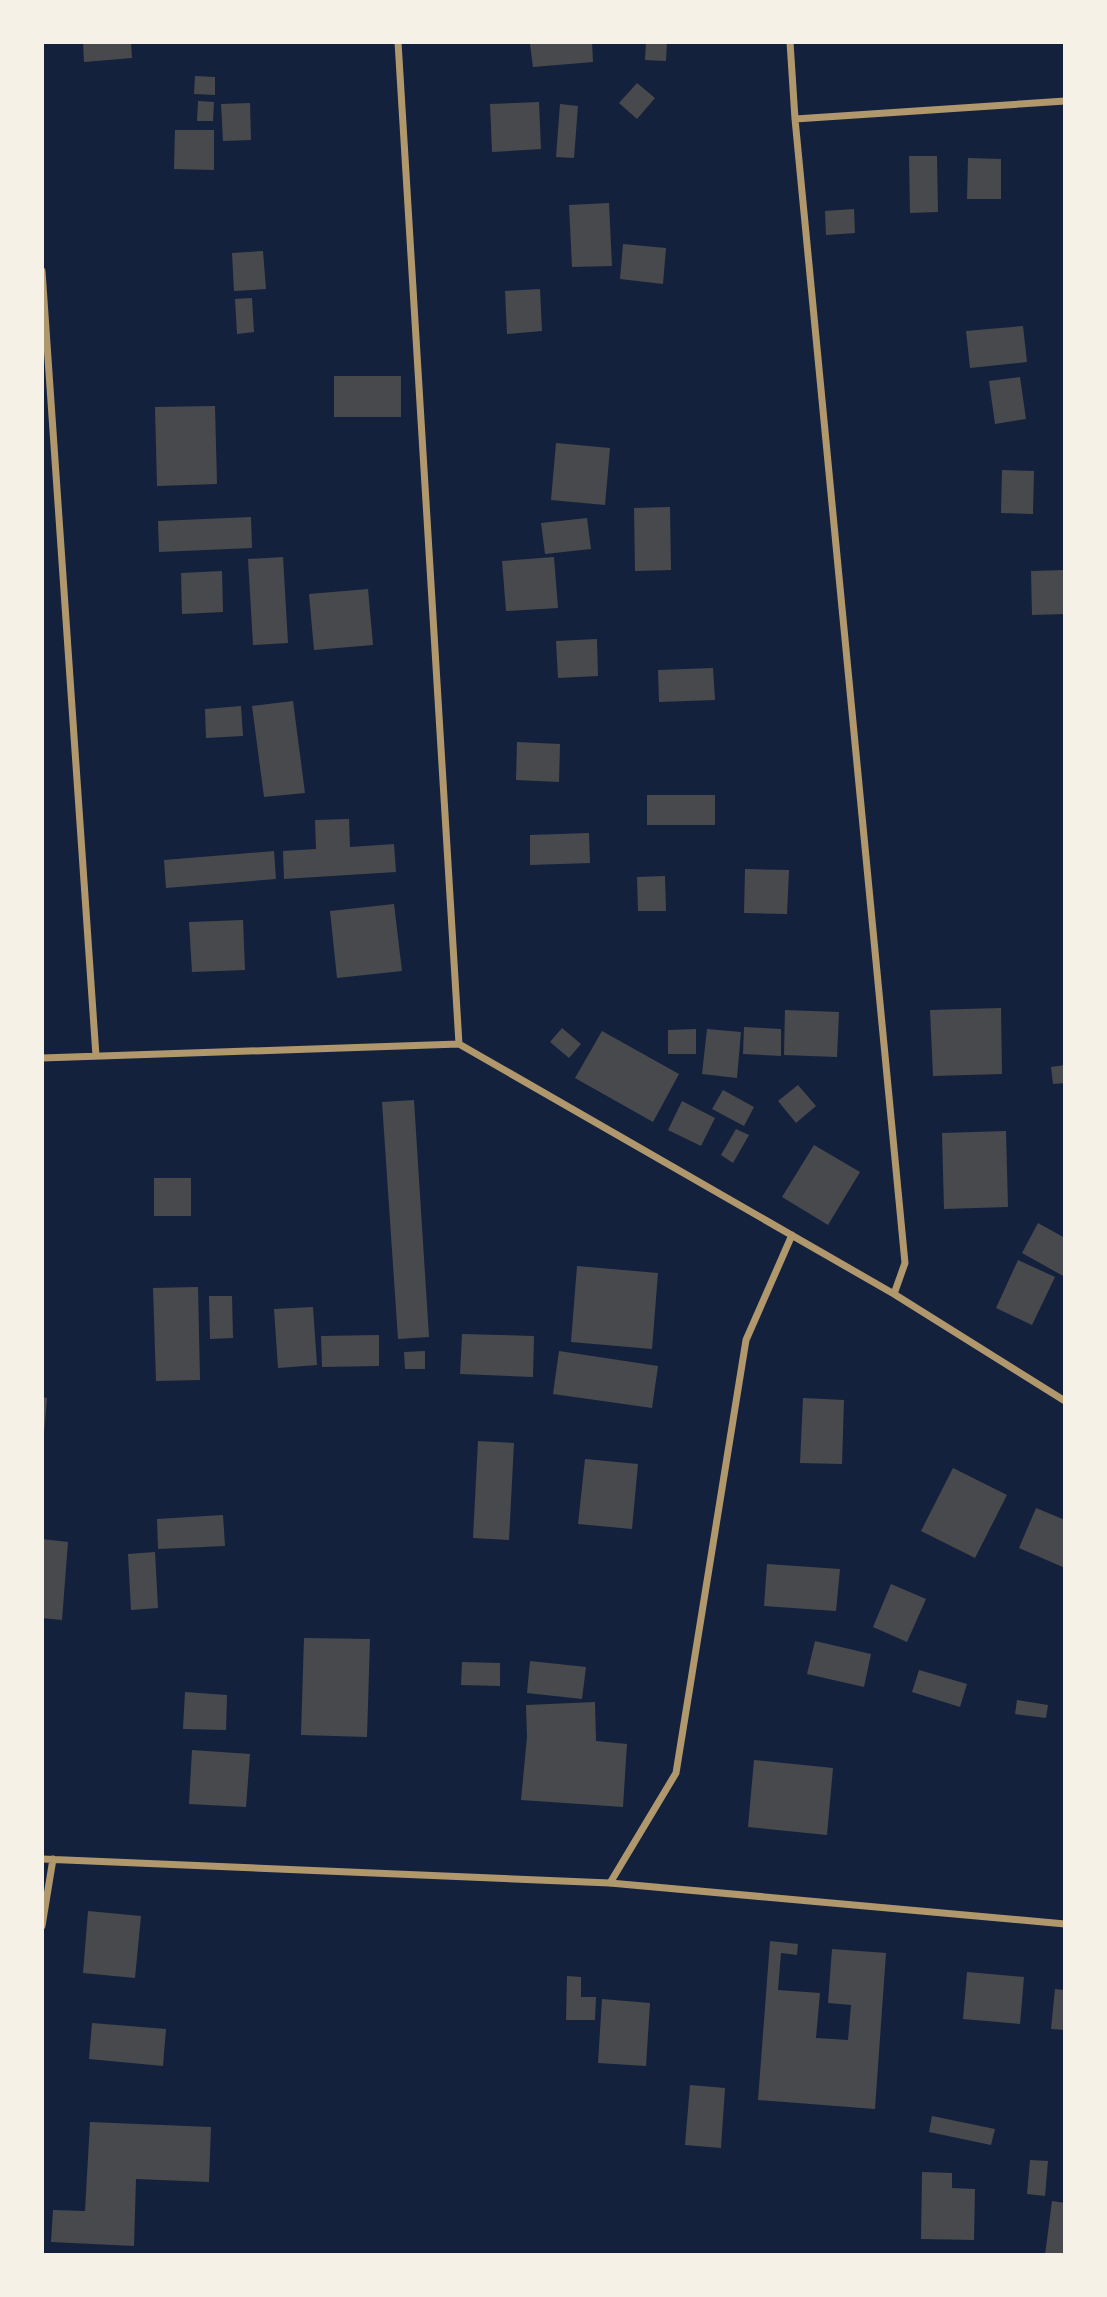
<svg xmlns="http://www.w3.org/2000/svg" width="1107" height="2297" viewBox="0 0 1107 2297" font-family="'PT Sans',sans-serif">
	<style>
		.building { fill: #48494c }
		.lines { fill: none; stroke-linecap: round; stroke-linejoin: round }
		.minor { stroke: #b1986c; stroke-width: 7 }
	</style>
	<rect width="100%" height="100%" fill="#14213d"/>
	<path class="building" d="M83,42H131L132,58L84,62Z
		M551,42H592L593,62L533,67L530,44Z
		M646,42H667L666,61L645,60Z
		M195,76L215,77V95L194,94Z
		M637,83L655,98L637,119L619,103Z
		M198,101L214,102L213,121H197Z
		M539,102L541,149L492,152L490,104Z
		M250,103L251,140L223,141L221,104Z
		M560,104L578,106L574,158L556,157Z
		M175,130H214V170L174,169Z
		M909,156H937L938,212L910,213Z
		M968,158L1001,159V199H967Z
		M609,203L612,266L572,267L569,205Z
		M854,209L855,233L826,235L825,211Z
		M623,244L666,248L663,284L620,279Z
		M263,251L266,289L234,291L232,253Z
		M540,289L542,331L507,334L505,291Z
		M252,298L254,332L237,334L235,299Z
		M1023,326L1027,362L970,368L966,331Z
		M334,376H401V417H334Z
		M1020,377L1026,419L995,424L989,381Z
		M215,406L217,484L157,486L155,407Z
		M556,443L610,448L605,505L551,500Z
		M1002,470L1034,471L1033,514L1001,513Z
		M670,507L671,570L635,571L634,508Z
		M251,517L252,548L159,552L158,521Z
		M587,518L591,549L545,554L541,523Z
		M283,557L288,643L253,645L248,559Z
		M554,557L558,608L506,611L502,561Z
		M1065,570V614L1032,615L1031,571Z
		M222,571L223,612L182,614L181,573Z
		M368,589L373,645L314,650L309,594Z
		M597,639L598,676L558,678L556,641Z
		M713,668L715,700L659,702L658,670Z
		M293,701L305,793L264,797L252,706Z
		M241,706L243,736L206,738L205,709Z
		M517,742L560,744L559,782L516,780Z
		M647,795H715V825H647Z
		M349,819L350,847L394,844L396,872L284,879L283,851L316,849L315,820Z
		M589,833L590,863L530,865V835Z
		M274,851L276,879L166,888L164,860Z
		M745,869L789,870L787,914L744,913Z
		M665,876L666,911H638L637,877Z
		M394,904L402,971L337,978L330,911Z
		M243,920L245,970L192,972L189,922Z
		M1001,1008L1002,1074L933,1076L930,1010Z
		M785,1010L839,1012L837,1057L784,1055Z
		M744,1027L781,1029V1056L743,1054Z
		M562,1028L581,1044L569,1058L550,1042Z
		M696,1029V1054H668V1030Z
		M707,1029L741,1032L737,1078L702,1074Z
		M602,1031L679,1074L653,1122L575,1078Z
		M1065,1065V1083L1053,1084L1051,1067Z
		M798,1085L816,1106L796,1123L778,1101Z
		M723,1090L754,1107L744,1126L712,1109Z
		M414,1100L429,1337L398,1339L382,1102Z
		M682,1101L715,1118L701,1146L668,1130Z
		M736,1129L749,1135L733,1163L721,1155Z
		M1006,1131L1008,1207L944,1209L942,1133Z
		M814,1145L860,1172L828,1225L782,1197Z
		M154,1178H191V1216H154Z
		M1038,1223L1065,1238V1277L1022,1253Z
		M1018,1260L1055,1277L1032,1325L996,1308Z
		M577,1266L658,1273L652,1349L571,1342Z
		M198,1287L200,1380L156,1381L153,1288Z
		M209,1296H232L233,1338L210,1339Z
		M313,1307L317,1365L278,1368L274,1309Z
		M462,1334L534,1336L533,1377L460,1374Z
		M379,1335V1366L322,1367L321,1336Z
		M425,1351V1369H405L404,1352Z
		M559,1351L658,1366L652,1408L553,1394Z
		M42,1397L47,1398L44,1433H42Z
		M803,1398L844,1400L842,1464L800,1463Z
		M478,1441L514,1443L509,1540L473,1538Z
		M585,1459L638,1464L632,1529L578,1524Z
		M953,1468L1007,1495L975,1558L921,1531Z
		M1036,1508L1065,1520V1568L1019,1548Z
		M223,1515L225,1546L158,1549L157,1519Z
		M42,1539L68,1542L62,1620L42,1618Z
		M155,1552L158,1608L131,1610L128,1554Z
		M767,1564L840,1569L836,1611L764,1606Z
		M891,1584L926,1599L907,1642L873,1627Z
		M304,1638L370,1639L367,1737L301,1735Z
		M815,1641L871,1654L864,1687L807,1674Z
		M530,1661L586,1667L582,1699L527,1693Z
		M462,1662L500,1663V1686L461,1685Z
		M919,1670L967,1684L960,1707L912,1692Z
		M185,1692L227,1695L226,1730L183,1729Z
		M1017,1700L1048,1705L1046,1718L1015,1714Z
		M595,1702L596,1741L627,1744L623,1807L521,1800L527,1737L526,1705Z
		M192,1750L250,1754L246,1807L189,1804Z
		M754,1760L833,1768L827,1835L748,1827Z
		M88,1911L141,1916L135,1978L83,1973Z
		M770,1941L798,1944L797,1955L781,1953L778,1990L820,1993L816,2038L848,2040L851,2005L828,2003L832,1949L886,1953L875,2109L758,2100Z
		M967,1972L1024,1977L1020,2024L963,2019Z
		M567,1976L581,1977V1997H596L595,2020H566Z
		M1055,1989L1065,1990V2030L1051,2029Z
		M602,1999L650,2003L646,2066L598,2063Z
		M92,2023L166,2029L163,2066L89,2059Z
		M690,2085L725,2088L721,2148L685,2145Z
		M932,2116L995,2129L991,2145L929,2132Z
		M90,2122L211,2127L209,2182L136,2179L134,2246L51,2242L53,2210L85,2211Z
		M1030,2160L1048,2161L1045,2196L1027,2194Z
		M922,2172L952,2173V2188L975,2189L974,2240L921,2239Z
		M1052,2201L1065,2203V2255H1045Z"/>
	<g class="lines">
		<path class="minor" d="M398,42L459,1044
			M790,42L795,119L905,1263L894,1294
			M795,119L1065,101
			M42,271L96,1056
			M42,1058L459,1044L894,1294L1065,1401
			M42,1859L610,1883L1065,1924
			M610,1883L676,1773L746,1340L792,1235
			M42,1926L53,1859"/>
	</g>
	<rect width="1107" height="2297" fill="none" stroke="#f6f1e7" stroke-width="88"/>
</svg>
